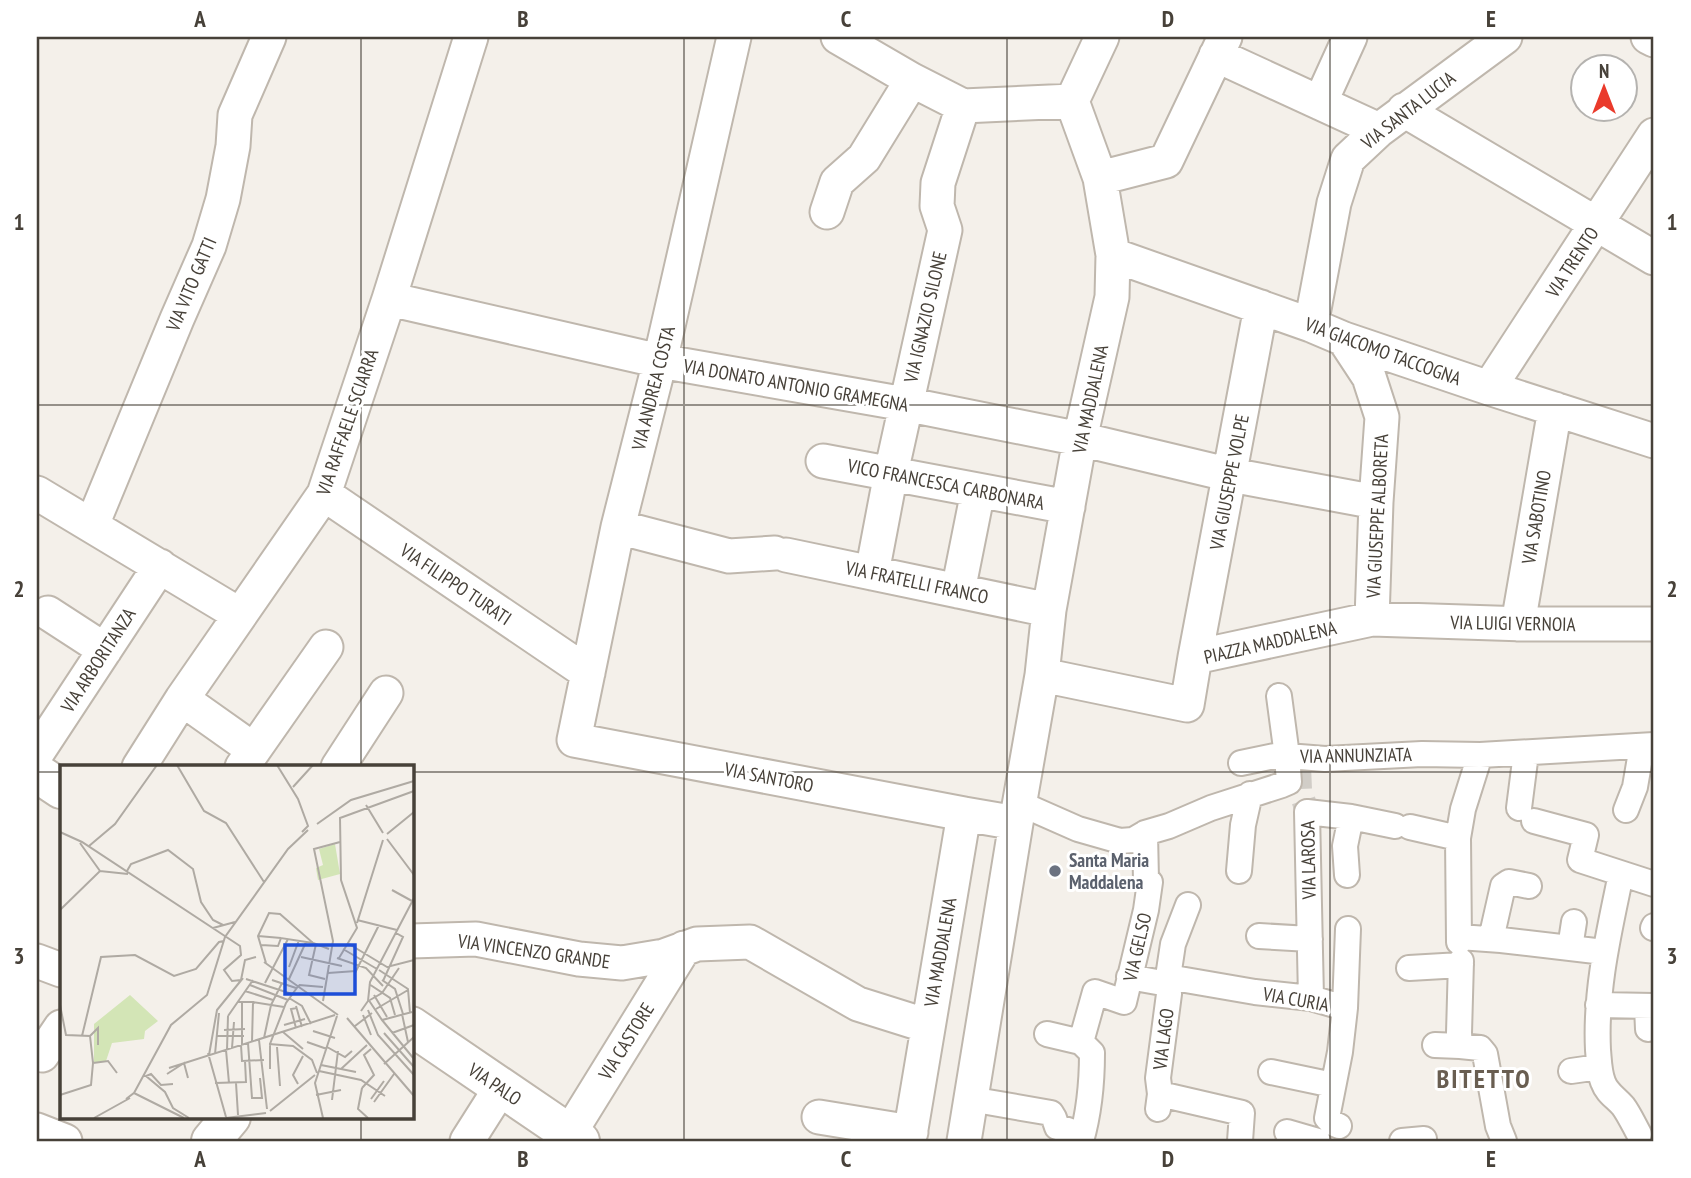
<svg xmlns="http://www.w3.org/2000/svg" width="1691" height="1178" viewBox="0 0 1691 1178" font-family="'PT Sans Narrow',sans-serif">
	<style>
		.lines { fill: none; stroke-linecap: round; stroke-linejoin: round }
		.pedestrian-tunnel { stroke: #d1cdc7; stroke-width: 24; stroke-dasharray: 24 12; stroke-linecap: butt }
		.pedestrian-casing { stroke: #bfb7ad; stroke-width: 28 }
		.minor-casing { stroke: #bfb7ad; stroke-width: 37 }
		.tertiary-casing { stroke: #bfb7ad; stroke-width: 42 }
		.pedestrian { stroke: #fff; stroke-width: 24 }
		.minor { stroke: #fff; stroke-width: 33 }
		.tertiary { stroke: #fff; stroke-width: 38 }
		.grid { fill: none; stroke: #474139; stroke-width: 2; stroke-opacity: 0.55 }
		.worship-dot { fill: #6b7280; stroke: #fff; stroke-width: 2.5 }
		.labels { text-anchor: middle; stroke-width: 6; stroke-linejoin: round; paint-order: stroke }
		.street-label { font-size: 19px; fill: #474139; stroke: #fff }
		.worship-label { font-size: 19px; font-weight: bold; fill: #5b616d; stroke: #fff; text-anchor: start }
		.district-label { font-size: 26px; font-weight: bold; letter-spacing: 2px; fill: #695e51; stroke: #fff }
		.inset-road { fill: none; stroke: #afaaa3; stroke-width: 2 }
		.view { fill: #1d4ed8; fill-opacity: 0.15; stroke: #1d4ed8; stroke-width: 3.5 }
		.inset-edge { fill: none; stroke: #474139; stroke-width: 3.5 }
		.neatline { fill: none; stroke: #474139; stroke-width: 2.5 }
		.grid-label { font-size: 23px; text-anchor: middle; font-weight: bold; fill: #474139 }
	</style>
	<rect width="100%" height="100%" fill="#f4f0ea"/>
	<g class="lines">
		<path class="pedestrian-tunnel" d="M1299,765L1300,790L1306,808"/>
		<g class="pedestrian-casing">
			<path id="pedestrian" d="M1241,763L1275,756H1287L1279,696
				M1019,803L1078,829L1120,841L1133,840L1145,833L1169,826L1211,808L1282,785L1289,782L1287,756L1325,759L1422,754L1480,755L1654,745
				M1519,808L1526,753
				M1626,810L1635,787L1642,746
				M1534,821L1586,835L1580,860L1654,884
				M1410,827L1458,838
				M1239,871L1243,825L1250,794
				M1621,874C1609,932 1595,990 1598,1050C1599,1060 1599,1072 1603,1082C1607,1093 1615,1097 1623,1106C1629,1114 1634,1125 1639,1134
				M1347,875L1345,846L1351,817
				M1653,928L1654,926
				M1259,936L1310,939
				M1459,937L1501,940L1604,952
				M1491,939L1503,886L1509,882L1529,886
				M1459,942L1458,838L1463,809L1480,755
				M1570,948L1574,922
				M1461,961L1459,1033L1460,1046L1480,1048L1485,1054L1498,1126L1504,1141
				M1409,968L1461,965
				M1129,977L1168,984V977L1255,992L1311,998L1345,1008L1340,1052L1327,1118L1332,1123L1339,1126
				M1168,977L1173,944L1188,905
				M1311,998L1307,812L1351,817L1395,826
				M1598,1005L1654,1006
				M1647,1007L1648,1029
				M1345,1008L1348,929
				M1047,1034L1081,1042
				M1435,1045L1460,1046
				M1571,1071L1599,1067
				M1271,1072L1333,1085
				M1160,1094L1242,1113L1240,1141
				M970,1099L1051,1113L1054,1118L1057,1127L1068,1130L1081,1141C1089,1113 1092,1082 1092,1053L1081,1042L1095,992L1124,1002L1146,910L1150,882L1146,880L1145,833
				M1158,1109L1160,1094L1158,1078L1169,994L1168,984
				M1287,1132L1318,1141
				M1402,1141L1424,1139"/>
		</g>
		<g class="minor-casing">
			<path id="minor" d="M734,37L660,361L618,527L574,740L964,814
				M838,37L912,80L963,106L1072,101
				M1648,37L1654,40
				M1216,55L1379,130
				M1320,103L1350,37
				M1404,110L1654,258
				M1100,178L1166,161L1225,37
				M827,212L837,182L864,158L912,80
				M1113,255L1311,325L1344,339L1489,388L1654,441
				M389,299L660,361L905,404L1080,439L1231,475L1376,502
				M1311,325L1334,203L1348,159L1379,130L1505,37
				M1344,339L1369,377L1382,417L1376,502L1372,619
				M1489,388L1654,135
				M823,461L1068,507
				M37,493L240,615
				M324,494L588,673
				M92,525L177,319L209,246L223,199L233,146L235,115L269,37
				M618,527L729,556L775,553
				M786,555L1049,610
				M872,573L891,473L945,230L937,206L938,183L963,106
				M958,591L978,491
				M48,613L105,650
				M1518,624L1555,409
				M1195,657L1261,307
				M1042,675L1187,705L1195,657L1372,619L1525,624H1654
				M182,699L254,750
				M37,753L160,566
				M139,767L182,699L324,494L389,299L471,37
				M242,767L326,647
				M338,767L386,693
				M411,941L476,939L579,959L622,963L664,956L697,944L750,942L858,1004L928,1026
				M37,961L61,970
				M42,1055L61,1027
				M819,1117L911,1132
				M37,1130L65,1141
				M569,1134L684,948
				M467,1141L500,1089
				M909,1141L964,814L1016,823
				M964,1141L1016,823L1042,675L1049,610L1080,439L1112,297L1113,255L1100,178L1072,101L1102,37"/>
		</g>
		<g class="tertiary-casing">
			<path id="tertiary" d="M37,773L61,789
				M411,1026L580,1141
				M211,1141L231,1117"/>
		</g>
		<use href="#pedestrian" class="pedestrian"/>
		<use href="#minor" class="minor"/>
		<use href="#tertiary" class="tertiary"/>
	</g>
	<path class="grid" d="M361,37V767M684,37V1141M1007,37V1141M1330,37V1141M37,405H1654M37,772H61M411,772H1654M361,1117V1141"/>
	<circle class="worship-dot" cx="1055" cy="871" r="7"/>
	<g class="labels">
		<g class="street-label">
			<text transform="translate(1408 110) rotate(-38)" y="7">VIA SANTA LUCIA</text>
			<text transform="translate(1572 262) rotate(-57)" y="7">VIA TRENTO</text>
			<text transform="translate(191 284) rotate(-67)" y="7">VIA VITO GATTI</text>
			<text transform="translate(925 317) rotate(-77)" y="7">VIA IGNAZIO SILONE</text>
			<text transform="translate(1383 351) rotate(20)" y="7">VIA GIACOMO TACCOGNA</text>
			<text transform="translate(796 385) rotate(10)" y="7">VIA DONATO ANTONIO GRAMEGNA</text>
			<text transform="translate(653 388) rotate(-76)" y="7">VIA ANDREA COSTA</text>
			<text transform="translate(1090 399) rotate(-78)" y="7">VIA MADDALENA</text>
			<text transform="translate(347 422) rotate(-71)" y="7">VIA RAFFAELE SCIARRA</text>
			<text transform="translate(1229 482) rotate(-79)" y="7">VIA GIUSEPPE VOLPE</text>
			<text transform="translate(946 484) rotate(11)" y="7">VICO FRANCESCA CARBONARA</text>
			<text transform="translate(1377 516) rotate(-87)" y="7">VIA GIUSEPPE ALBORETA</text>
			<text transform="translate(1536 517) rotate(-80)" y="7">VIA SABOTINO</text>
			<text transform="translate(917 582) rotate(12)" y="7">VIA FRATELLI FRANCO</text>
			<text transform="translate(456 584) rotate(34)" y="7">VIA FILIPPO TURATI</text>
			<text transform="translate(1513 623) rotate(1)" y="7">VIA LUIGI VERNOIA</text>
			<text transform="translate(1270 642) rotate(-13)" y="7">PIAZZA MADDALENA</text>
			<text transform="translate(98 660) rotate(-57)" y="7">VIA ARBORITANZA</text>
			<text transform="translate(1356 755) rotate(-1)" y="7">VIA ANNUNZIATA</text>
			<text transform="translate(769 777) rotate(11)" y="7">VIA SANTORO</text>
			<text transform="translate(1308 860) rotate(-91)" y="7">VIA LAROSA</text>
			<text transform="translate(1137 947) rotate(-77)" y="7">VIA GELSO</text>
			<text transform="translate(534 951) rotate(8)" y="7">VIA VINCENZO GRANDE</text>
			<text transform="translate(940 952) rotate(-80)" y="7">VIA MADDALENA</text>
			<text transform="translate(1296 999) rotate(10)" y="7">VIA CURIA</text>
			<text transform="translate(1163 1039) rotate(-83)" y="7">VIA LAGO</text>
			<text transform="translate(626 1041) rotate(-58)" y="7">VIA CASTORE</text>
			<text transform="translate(495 1084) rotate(34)" y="7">VIA PALO</text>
		</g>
		<g class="worship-label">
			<text x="1069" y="867">Santa Maria<tspan x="1069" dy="22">Maddalena</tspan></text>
		</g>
		<g class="district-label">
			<text x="1484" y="1088">BITETTO</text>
		</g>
	</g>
	<g transform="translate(60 765)">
		<rect width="354" height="354" fill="#f4f0ea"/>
		<path d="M275,79L280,109L258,115L256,103L263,100L259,84ZM70,230L98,256L85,266L84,274L52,278L46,296L34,298V259Z" fill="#d3e5b6"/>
		<path class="inset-road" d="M117,0L144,46L166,58L204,117M217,0L238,34L248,61L242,67M233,22L253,0M306,40L323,68M257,59L291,35L354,16M0,67L22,77L180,181L181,190L164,205L172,216L181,215L185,195L196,192M327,69L354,47M327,74L354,110M20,78L40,106M29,81L55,59L97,0M67,106L71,99L108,85L133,104L141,137L153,155L163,160M332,125L352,136M0,145L40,106L68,109M297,155L337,165M297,158L323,75M153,163L175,157M198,171L221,173M256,179L249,210L265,214M289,179L327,202L354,195M201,180L218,181L221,173L253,178M283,184L317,204M241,192L282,201M277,193L306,203L323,221M279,193L297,163L281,115L280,53L354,26M204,197L278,250M206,198L198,171L209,148L220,149L253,178L269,184M229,202L239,175M319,205L348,224L350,248M268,208L296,206M295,208L319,160M186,214L232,229M229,214L246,177M212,215L236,223M322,215L335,224L343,249M323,216L343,172L336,168M205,218L228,174M309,219L330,233L335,250M190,220L228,235M239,220L263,222M185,226L213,235M314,230L327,252M229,233L242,241L251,259M308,234L322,255L352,247M310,235L322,228L339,203M263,236L273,176L254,84L280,77M178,237H193L192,277M182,237V280M192,237L224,242M0,240L6,270L30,271L33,298L31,320L0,330M236,241L242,262M316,244L348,225M308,245L318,270L354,310M301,246L308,236L310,217L354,133M342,249L348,277M303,250L311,270M168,251L193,215M287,253L354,331M322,255L354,294M224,260L245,254M295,261L312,248M236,263L231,244L237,243M164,265L185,264M253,266L275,273M223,267L243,284M324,268L354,302M332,268L354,260M22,271L41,192L75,190L114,211L136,204L159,177L164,176M30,271L38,263V280M157,271H184M204,273L211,240L222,218M199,275L207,344M247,277L267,284M188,278L192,333H202L200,313M209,279L233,281L252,295L257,308M181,280L182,296L204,295M217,282L220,321M267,282L285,292L292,286M172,283L174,257M166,285L169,318M167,285L168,251M148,288L166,352M155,289L159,248M149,290L157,245L183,213M33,298L48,296L57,308M324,299L354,272M261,300L296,307M109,303L275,250M210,304V279L226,238L239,220M281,304L307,280M259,306L301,315L325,331M107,309L124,298L128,313M155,318L186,317L185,296M176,318L178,350M113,319L101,320L91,309L86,311L105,327L113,343L129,353M238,319L233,310L243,291M302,323L314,310L304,290L311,284M302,323L298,344L308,353M74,328L111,260L147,230L165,172L228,84L248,65M256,330L281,325M66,334L74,328L124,353M311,334L324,316M272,335L278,286M314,337L334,309M210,346L255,310M34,353L70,333M166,353L206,348M263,353L255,318L277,251"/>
		<path class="view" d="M225,180H295V229H225Z"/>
		<rect width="354" height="354" class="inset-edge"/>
	</g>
	<rect width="1691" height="1178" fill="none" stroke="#ffffff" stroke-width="77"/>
	<g transform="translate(1604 88)"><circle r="33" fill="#ffffff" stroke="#b5b3b0" stroke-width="2"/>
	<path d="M0-5L12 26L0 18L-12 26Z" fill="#ea3a2b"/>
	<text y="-10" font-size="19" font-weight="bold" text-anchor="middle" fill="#474139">N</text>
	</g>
	<rect x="38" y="38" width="1614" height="1102" class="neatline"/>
	<g class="grid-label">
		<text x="200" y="27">A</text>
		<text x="523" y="27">B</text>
		<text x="846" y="27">C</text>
		<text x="1168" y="27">D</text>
		<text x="1491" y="27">E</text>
		<text x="19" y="230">1</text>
		<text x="1672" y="230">1</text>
		<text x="19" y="597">2</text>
		<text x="1672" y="597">2</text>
		<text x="19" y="964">3</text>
		<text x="1672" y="964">3</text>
		<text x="200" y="1167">A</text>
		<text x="523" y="1167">B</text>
		<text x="846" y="1167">C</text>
		<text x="1168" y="1167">D</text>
		<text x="1491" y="1167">E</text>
	</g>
</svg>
